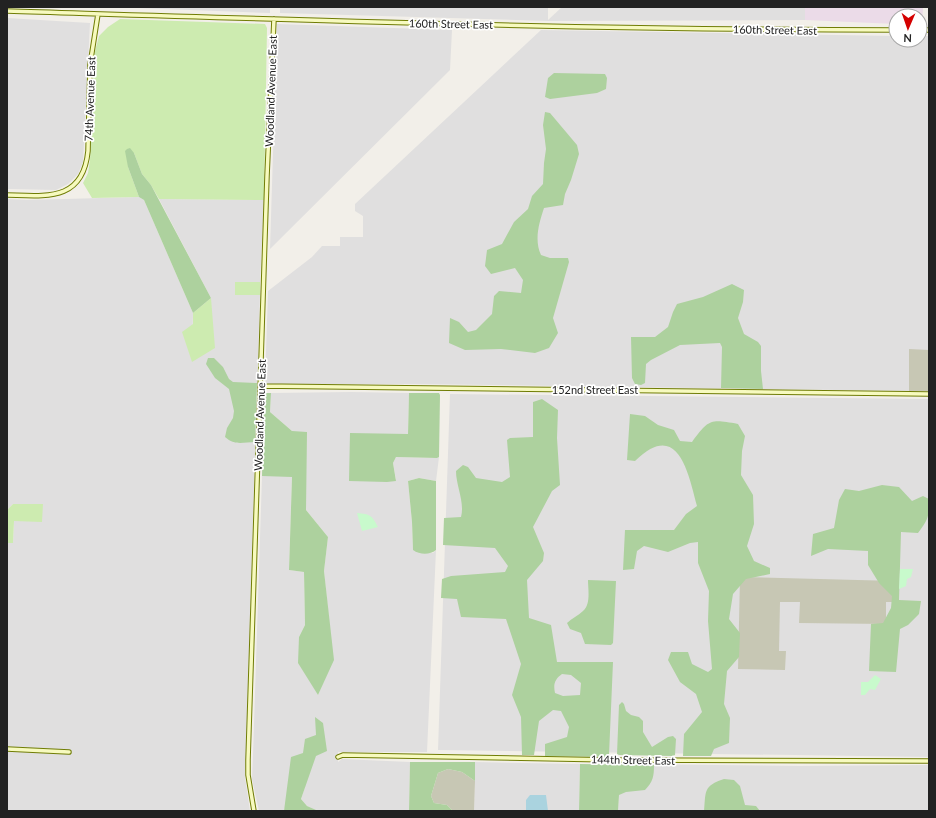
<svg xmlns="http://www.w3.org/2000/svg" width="936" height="818" viewBox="0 0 936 818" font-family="Lato,sans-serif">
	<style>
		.residential { fill: #e0dfdf }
		.industrial { fill: #ebdbe8 }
		.construction { fill: #c7c7b4 }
		.grass { fill: #cdebb0 }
		.forest { fill: #add19e; fill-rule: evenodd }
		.park { fill: #c8facc }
		.water { fill: #aad3df }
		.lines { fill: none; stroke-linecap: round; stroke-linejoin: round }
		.secondary-casing { stroke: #707d05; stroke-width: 5.5 }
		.secondary { stroke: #f7fabf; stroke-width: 3.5 }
		.labels { text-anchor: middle; stroke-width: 3.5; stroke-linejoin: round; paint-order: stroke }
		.street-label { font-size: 11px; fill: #222; stroke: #fff }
	</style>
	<rect width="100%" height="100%" fill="#f2efe9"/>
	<path class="residential" d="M111,7H270V13Z
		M280,7H548V20L562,7H805V20L548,21L280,13Z
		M7,18L90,23L83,162L78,174L68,184L56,190L7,189Z
		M277,24L452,30L450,70L270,249Z
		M541,30L896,36V40H920V36H929V350H910L909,391L414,384H268L265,382L268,291L312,257L322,246H340V237H363V216L355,211V204Z
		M139,197L144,200L193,313L192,362L211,298L159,199L264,200L260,282H235V295H260L245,777L250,811H7V543H13L14,521L43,504H13L7,510V199L27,200Z
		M351,392L409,393L408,435L350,434L396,480L393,463L396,457L437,458L439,457L436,481L419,478L408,481L412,522L413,550L433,553L436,550L427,752H338V762L342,759L410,762L409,811H316L307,806L301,799L305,787L303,753L284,811H259L252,779L253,755L262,476H292L289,570L304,572L305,625L299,637L318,695L333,660L324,571L328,537L306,510V480L292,431L270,412L271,393Z
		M450,394L929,399V757L438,750Z
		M475,762L580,764L579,811H474Z
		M620,764L799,766L929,765V811H618Z"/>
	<path class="industrial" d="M805,7H923L922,26H920V16H896V24L805,20Z"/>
	<path class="construction" d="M909,349L929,350V391H909Z
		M740,577L896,581V602H886V624L799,623L800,602H780L779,651H786L785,670L738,669Z
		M448,769L462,772L475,781L474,811H453L447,805L434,803L431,796L438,773Z"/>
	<path class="grass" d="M120,19L265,24L267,28L264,200L159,199L151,185L142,174L134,153L128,167L139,197L92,198L83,183L88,173L90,160L94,55L99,36L108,27Z
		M235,282H260V295H235Z
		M211,298L215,348L192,362L182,332L193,324V313Z
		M13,504H43L42,522L14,521L13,543H7V510Z"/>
	<path class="forest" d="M554,73L605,74L607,78L606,89L597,93L550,99L545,97L548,78Z
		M545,112L550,113L577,145L579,154L571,180L565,194L563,205L544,208C539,223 534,240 541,255L550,258H568L569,262L553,318L558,333L549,348L535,353L501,349L465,350L449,343L450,318L459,322L468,332L476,330L492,314L494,296L499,291L521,293L523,280L515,268L491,274L485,266L487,250L502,244L514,222L528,209L532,196L543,184L544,163L546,149L543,125Z
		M130,148L134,153L142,174L151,185L211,298L193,313L144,200L139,197L128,167L125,151L127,149Z
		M732,284L744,290L743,302L738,318L744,334L758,342L761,346V371L763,389L721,388L722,347L720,343L680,345L651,360L646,364L645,383L641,385L635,384L632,378L631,337H655L668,327L673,312L677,304L703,297Z
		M208,358H214L223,367L229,379L233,382L257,383L255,442C243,442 235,446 225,437L227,428L233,418L234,411L229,389L215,378L206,364Z
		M264,393H271L270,412L292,431L307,432L306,510L328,537L324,571L334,660L318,695L298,663L299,637L305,625L304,572L289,570L292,477L262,476Z
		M409,393H439L440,395L439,457L437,458L396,457L393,463L396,481L387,482L349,481L350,433L408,434Z
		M542,399L558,410L557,438L560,485L552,491L533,527L544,553L543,561L527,580L529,618L551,625L557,662H613L609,755L607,757L545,756V744L567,737L569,727L561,711L553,710L539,721L534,755H522L521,717L512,695L521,664L506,619L461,617L457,599L441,598L442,579L451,576L505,572L508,566L495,548L443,545L444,518L461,517C465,502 456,486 456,471L463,465L468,467L476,478L502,482L510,477L507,440L510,438L533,437V402ZM562,674L571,675L581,683L580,695L563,696L555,693C553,684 555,679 562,674Z
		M630,414L645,416L658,425L674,430L680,441L692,442C709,419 710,419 738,424L745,436L742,451L741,475L753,495L754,524L747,546L754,561L770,568V574L746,579L733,594L729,619L740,633L739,657L727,671L724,704L730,718L729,743L714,749L711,756H683L684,734L702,712L696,694L680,682L668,660L671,652H688L692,664L708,672L712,669L708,621L709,591L698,563V542L690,543L668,552L644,546L637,551L634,569L623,570L625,530H674L686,514L697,506C688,472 678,419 635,461L627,460Z
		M419,478L436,481V550C430,555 420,555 413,550L412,522L408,481Z
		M882,485L899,487L912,501L923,496L929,499C929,517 929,518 918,533L901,532L899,600L921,601L919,614L908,625L900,629L896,672L869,671L871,624L883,623L891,608L892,596L879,583L868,565V551L828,549L811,556L813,534L834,528L839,500L845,489L859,491Z
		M588,580L616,581L613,643L611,645L585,644L581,633L570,629L567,623C572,618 578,616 583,611C591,604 588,590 588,580Z
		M622,702L624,704L626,711L631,715L639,717L643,721V732L652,747L668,737L673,736L676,739L675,755L672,756L619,755L617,754L619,705Z
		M315,717L323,723L327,751L316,756L301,799L307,806L316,810L284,811L291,757L303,753L305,739L316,735Z
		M410,762H475V781L462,772L448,769L438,773L431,796L434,803L447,805L453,811H409Z
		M580,764L654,765C654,776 653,782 645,790L626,792L619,795L618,811H579Z
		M724,779L734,780L740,786L745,805L756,806L760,811H704C706,791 703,786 724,779Z"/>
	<path class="park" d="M357,513C370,514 372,515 378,527L362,531Z
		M900,569H913L911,577L907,579L906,586L899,589Z
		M875,675L881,679L875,690L870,689L865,695H861V682H868Z"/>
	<path class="water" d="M530,795H546L548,811H526V800Z"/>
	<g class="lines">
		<g class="secondary-casing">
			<path id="secondary" d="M7,11C303,20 600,30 896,30
				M920,30H929
				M7,195C46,196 83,202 88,151L90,65L98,14
				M261,386L929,394
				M7,749L69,752
				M338,757L343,755L613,760L929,761
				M254,811L248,775V760L267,176L274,19"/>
		</g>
		<use href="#secondary" class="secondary"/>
	</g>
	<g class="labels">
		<g class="street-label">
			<text transform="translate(451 24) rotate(1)" y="4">160th Street East</text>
			<text transform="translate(775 30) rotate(1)" y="4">160th Street East</text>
			<text transform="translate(271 91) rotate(-88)" y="4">Woodland Avenue East</text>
			<text transform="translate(90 99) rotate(-88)" y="4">74th Avenue East</text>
			<text x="595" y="394">152nd Street East</text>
			<text transform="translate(260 415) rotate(-88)" y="4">Woodland Avenue East</text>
			<text transform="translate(633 760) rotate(1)" y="4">144th Street East</text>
		</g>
	</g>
	<rect width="936" height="818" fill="none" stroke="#222222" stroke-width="16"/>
	<g transform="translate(908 28) rotate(182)"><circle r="19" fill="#ffffff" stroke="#a7a7a7"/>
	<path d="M0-3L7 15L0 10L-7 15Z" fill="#d40000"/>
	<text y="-6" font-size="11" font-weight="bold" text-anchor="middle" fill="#222222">N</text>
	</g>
</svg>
